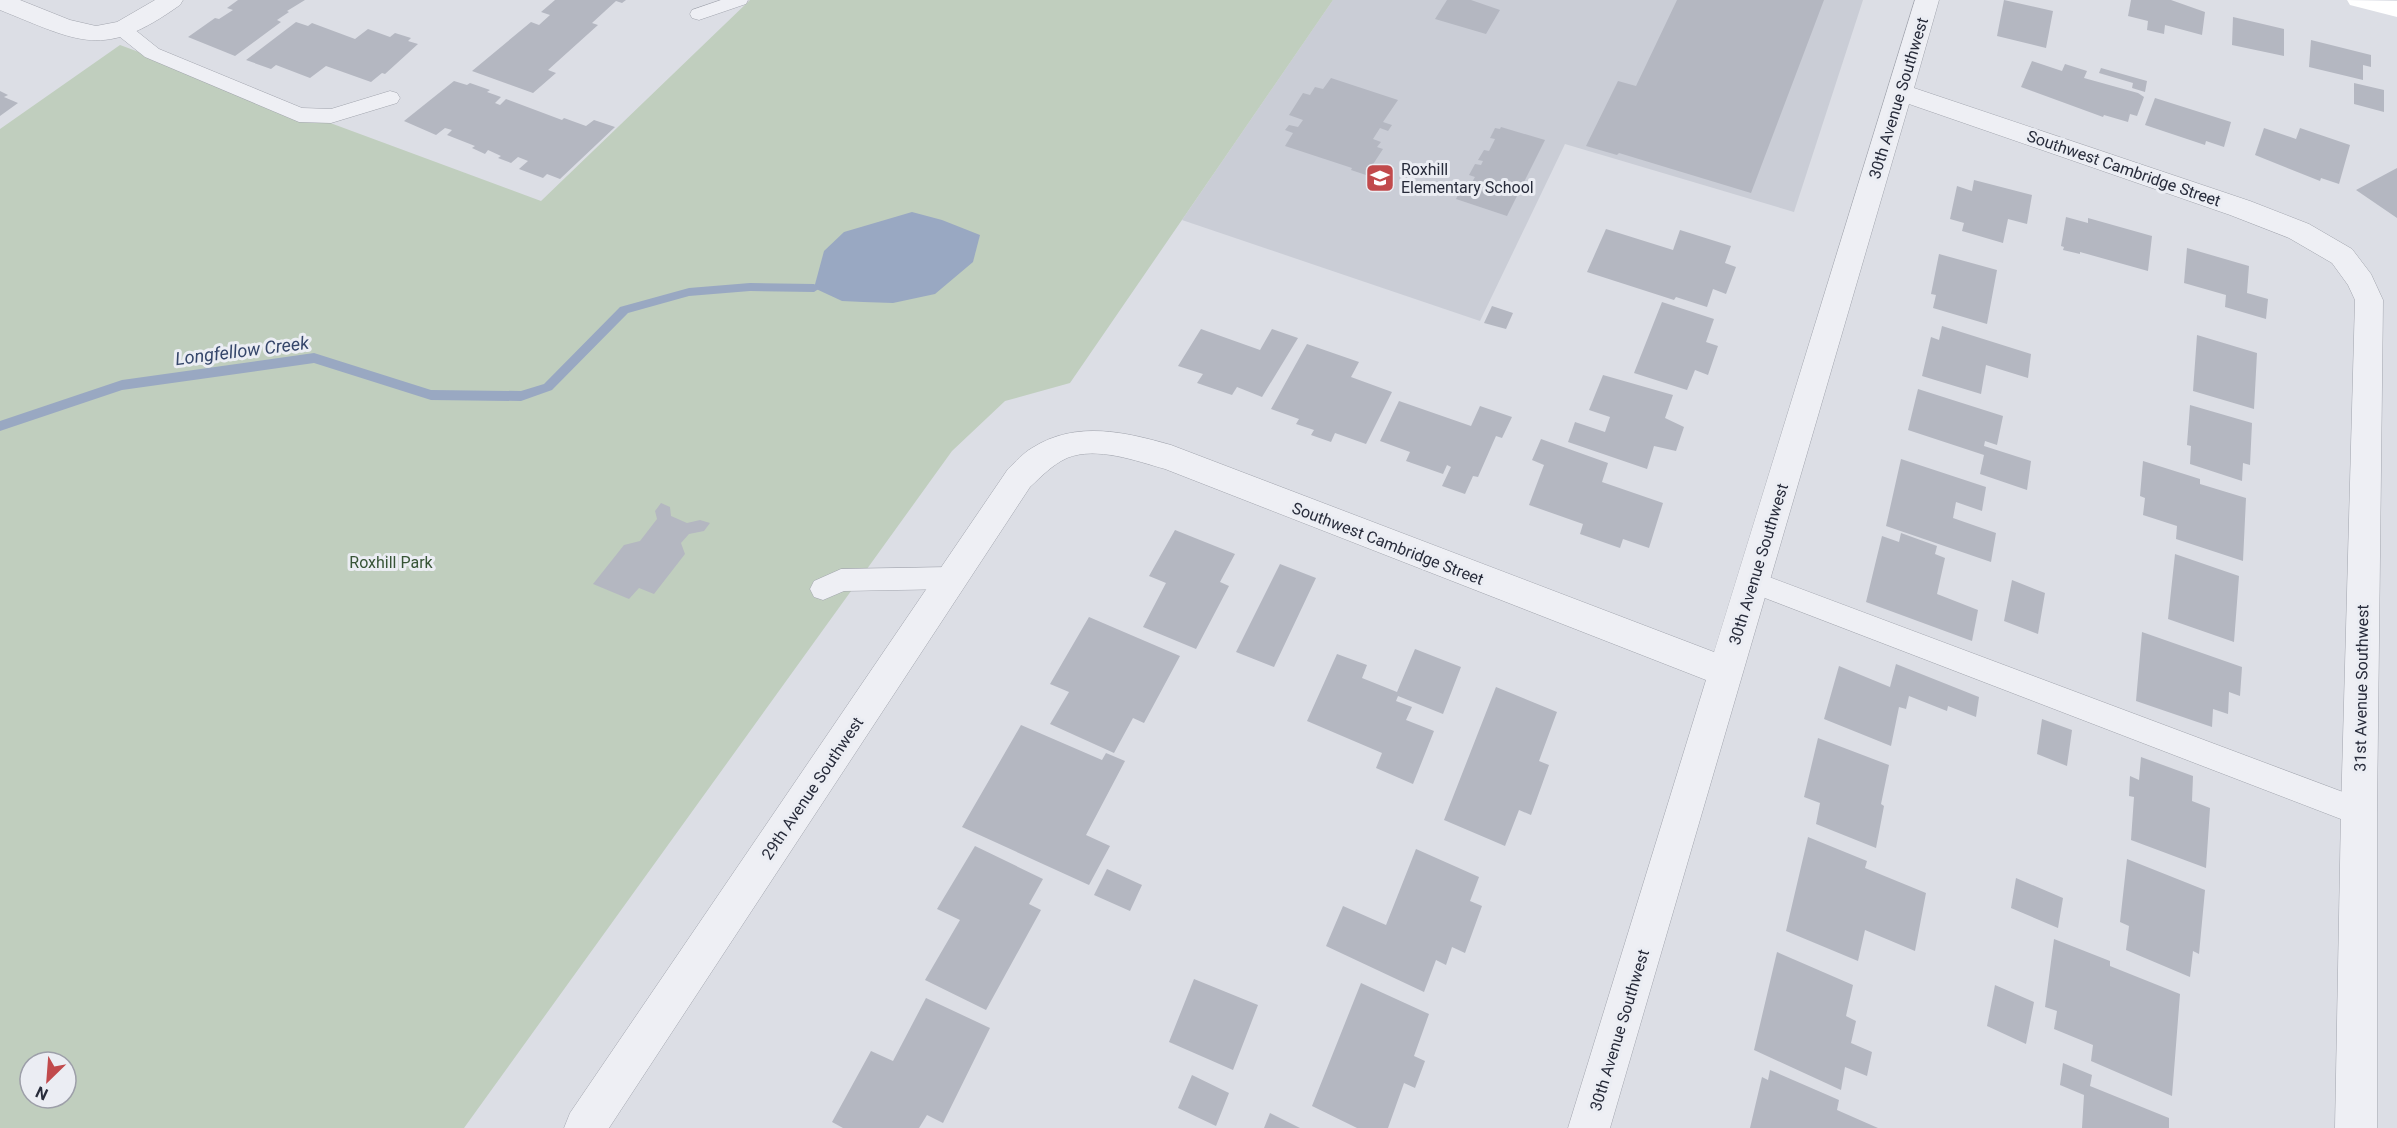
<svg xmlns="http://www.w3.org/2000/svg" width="2397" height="1128" viewBox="0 0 2397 1128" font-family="Roboto,sans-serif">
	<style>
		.built { fill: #cacdd6 }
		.green { fill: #c0cebe; fill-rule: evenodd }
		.water { fill: #99a8c2 }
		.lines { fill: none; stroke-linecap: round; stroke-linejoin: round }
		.stream { fill: #99a8c2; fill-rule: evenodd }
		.building { fill: #b4b7c1 }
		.service-casing { stroke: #a2a5ae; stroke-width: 1 }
		.minor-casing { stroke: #a2a5ae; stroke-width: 1 }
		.service { fill: #eeeff4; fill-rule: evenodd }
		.minor { fill: #eeeff4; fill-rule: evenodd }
		.secondary { fill: #fff; fill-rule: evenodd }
		.labels { text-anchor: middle; stroke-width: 6; stroke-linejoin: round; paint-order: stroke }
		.street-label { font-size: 16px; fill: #272b3a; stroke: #ebedf3 }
		.poi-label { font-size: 16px; fill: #272b3a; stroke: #ebedf3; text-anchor: start }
		.park-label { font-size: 16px; fill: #375436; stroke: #ebedf3 }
		.water-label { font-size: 18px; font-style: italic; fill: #35466a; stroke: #ebedf3 }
	</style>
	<rect width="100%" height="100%" fill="#dcdee5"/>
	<path class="built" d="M1333,0H1863L1794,212L1565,144L1480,321L1182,220Z"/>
	<path class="green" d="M750,0H1333L1070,383L1005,401L952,451L464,1128H0V129L120,45L541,201ZM30,1062H66V1098H30Z"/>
	<path class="water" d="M912,212L942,220L980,235L973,262L935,294L893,303L863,302L842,301L814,288L824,251L844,232Z"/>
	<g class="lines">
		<path class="stream" d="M750,283L814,284L820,288L814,292L750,291L689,296L628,313L552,390L521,401L431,400L314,363L122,390L0,431V421L122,380L314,353L431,390L521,391L544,384L620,307L689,288Z"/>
	</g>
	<path class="building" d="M238,0H305L287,11L289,12L277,20L281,22L235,56L188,37L215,18L219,19L233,10L227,8Z
		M555,0H626L622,3L616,1L592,23L598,25L548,70L556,73L533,93L472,71L531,22L539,25L550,15L541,12Z
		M1447,0H1471L1500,10L1486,34L1435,19Z
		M1677,0H1824L1751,193L1619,153L1617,155L1586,146L1618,81L1636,86Z
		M2004,0L2053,11L2046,48L1997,36Z
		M2131,0H2171L2205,12L2202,35L2165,25L2164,34L2147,30L2148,21L2128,16Z
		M2233,17L2284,29V56L2232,45Z
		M296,22L308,26L312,23L355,39L368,29L390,37L395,33L411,38L408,41L418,44L385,74L382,73L371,82L326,66L310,78L276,65L271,69L246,60Z
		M2311,40L2371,55V67L2363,65V80L2309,67Z
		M2032,61L2062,71L2065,64L2087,71L2084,78L2138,93L2144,97L2137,116L2130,114L2128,122L2104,115L2103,117L2021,87Z
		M2101,68L2147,81L2145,92L2132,88L2133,83L2099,73Z
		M1331,78L1398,100L1383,122L1392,125L1388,131L1380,128L1373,139L1381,142L1377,147L1383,149L1366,175L1351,170L1352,168L1285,146L1293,133L1285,130L1289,125L1298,127L1303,120L1289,115L1303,93L1310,95L1315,87L1323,89Z
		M454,81L467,85L470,83L490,90L487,92L501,97L495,103L500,105L506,99L562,120L564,118L586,126L594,120L615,127L560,179L547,174L543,178L519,169L528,161L518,157L511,163L498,158L501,156L488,150L485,154L472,148L475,146L447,135L452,130L445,128L436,135L404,121Z
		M2354,83L2384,90V112L2354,104Z
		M0,91L8,95L4,97L18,103L0,116Z
		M2155,98L2231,122L2224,147L2206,141L2205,145L2145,125Z
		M1501,127L1545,140L1507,216L1456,199L1462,187L1468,189L1475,177L1469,175L1475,164L1481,165L1483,161L1478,160L1484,150L1489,151L1495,139L1490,138L1495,128L1500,129Z
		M2264,128L2296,139L2300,128L2350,145L2339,184L2321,178L2320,181L2255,155Z
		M2397,168V218L2356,190Z
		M1974,180L2032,195L2027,224L2008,219L2003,243L1962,231L1964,223L1950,219L1957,186L1972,191Z
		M2066,217L2088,223V218L2152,236L2148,271L2080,252V254L2063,250L2064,247L2061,246Z
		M1606,229L1673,250L1680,230L1731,246L1725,263L1736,267L1726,294L1713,289L1707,307L1676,297L1674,300L1587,272Z
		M2187,248L2249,266L2247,293L2268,299L2266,319L2225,307L2226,295L2184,283Z
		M1939,254L1997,270L1987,324L1933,308L1936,295L1931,294Z
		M1662,302L1714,319L1706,342L1718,346L1708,375L1695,370L1687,390L1634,373Z
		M1492,306L1513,313L1506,329L1484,323Z
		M1942,326L2031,354L2028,378L1986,365L1981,394L1922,376L1931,337L1939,340Z
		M1201,329L1260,350L1272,329L1298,338L1262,397L1237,387L1232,395L1197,383L1203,374L1178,366Z
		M2197,335L2257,353L2254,409L2193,391Z
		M1307,344L1359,362L1351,377L1392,392L1366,444L1335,433L1331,442L1311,435L1314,430L1296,424L1299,419L1271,409Z
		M1603,375L1673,395L1665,418L1684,427L1676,451L1654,446L1647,469L1568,442L1575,422L1605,432L1610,417L1589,410Z
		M1918,389L2003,416L1997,445L1985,441L1984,446L2031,461L2027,490L1980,474L1984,455L1908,430Z
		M1399,401L1471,426L1480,406L1512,417L1502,438L1496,436L1478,477L1473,476L1465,494L1442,486L1451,467L1447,465L1443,474L1406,461L1410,452L1380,441Z
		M2190,405L2252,423L2250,465L2243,463L2242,481L2190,464L2191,446L2187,445Z
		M1541,439L1608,463L1602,482L1663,503L1649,548L1623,539L1620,548L1580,534L1583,524L1529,505L1544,465L1532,460Z
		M1901,459L1986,487L1982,511L1956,502L1953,518L1996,533L1991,562L1886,526Z
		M2143,461L2200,479V484L2246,498L2243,561L2176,539L2177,526L2143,515L2145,498L2140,496Z
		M661,503L670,507L671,516L687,523L700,520L710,523L704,531L689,534L681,543L685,554L654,594L639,588L629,599L593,584L624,545L640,541L657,519L655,511Z
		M1175,530L1235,554L1220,582L1229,586L1196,649L1143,627L1166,583L1149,576Z
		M1901,533L1937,546L1935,554L1945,558L1937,594L1978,610L1972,641L1866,602L1882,536L1899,542Z
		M2175,554L2239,576L2234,642L2168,619Z
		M1280,564L1316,578L1274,667L1236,652Z
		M2012,580L2045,593L2038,634L2004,621Z
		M1089,617L1180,656L1144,723L1133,718L1114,753L1050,724L1069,692L1050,684Z
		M2142,632L2242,667L2240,696L2229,692L2228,714L2213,709L2212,727L2136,701Z
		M1415,649L1461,667L1443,714L1398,696L1396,701L1412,707L1406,720L1434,731L1413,784L1376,768L1382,753L1307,721L1337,654L1367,665L1362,678L1397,692Z
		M1896,664L1979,697L1976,717L1948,706L1947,711L1909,696L1906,709L1899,707L1891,746L1824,719L1839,666L1890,687Z
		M1496,687L1557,712L1539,761L1549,765L1531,815L1519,810L1505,846L1444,820Z
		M2042,719L2072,730L2067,766L2037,754Z
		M1021,725L1102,760L1106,753L1125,761L1086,835L1110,846L1089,885L962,827Z
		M1818,738L1889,765L1881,804L1884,806L1876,848L1816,824L1820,803L1804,797Z
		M2141,757L2193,776L2192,801L2210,808L2206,868L2131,840L2134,797L2129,796L2130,776L2139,780Z
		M1808,837L1867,861L1865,868L1926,893L1915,951L1865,930L1858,961L1786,931Z
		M975,846L1043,879L1029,904L1041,910L986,1010L925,980L960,920L937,909Z
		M1416,849L1479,877L1470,901L1482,906L1465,953L1452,947L1446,965L1436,960L1424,992L1326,946L1343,906L1386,925Z
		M2127,859L2205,890L2199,954L2193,951L2190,977L2126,950L2129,926L2120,922Z
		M1107,869L1142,885L1130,911L1094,895Z
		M2016,878L2063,898L2058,928L2011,908Z
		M2054,939L2110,961V966L2180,994L2172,1096L2091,1061L2093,1045L2054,1029L2057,1011L2045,1007Z
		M1777,952L1853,985L1846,1016L1856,1021L1851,1043L1872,1052L1867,1076L1845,1067L1841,1090L1754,1050Z
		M1194,979L1258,1005L1233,1070L1169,1042Z
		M1361,983L1429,1014L1414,1056L1425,1061L1415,1088L1404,1083L1388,1128H1357L1312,1106Z
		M1995,985L2034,1002L2026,1044L1987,1026Z
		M926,998L990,1028L943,1123L927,1115L919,1128H843L832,1122L871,1051L893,1061Z
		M2063,1063L2092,1075L2090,1086L2169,1118V1128H2082L2084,1095L2060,1085Z
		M1770,1070L1839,1100L1837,1110L1878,1128H1750L1762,1077L1768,1080Z
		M1192,1075L1229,1093L1216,1126L1178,1108Z
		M1270,1113L1300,1128H1264Z"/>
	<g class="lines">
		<g class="service-casing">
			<path id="service" d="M721,0H748L746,4L699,20L692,18L690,14L692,10Z
				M122,23L129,25L159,49L302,108L331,109L390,91L397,93L400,98L397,103L331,123L299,122L145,57L115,33L112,29L115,25Z
				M952,567L961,570L965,578L961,586L952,589L844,591L823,600L814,597L810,589L814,581L841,569Z
				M1753,571L2359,798L2369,802L2373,812L2369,822L2359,826L1744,590L1740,582L1744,574Z"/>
		</g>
		<g class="minor-casing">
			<path id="minor" d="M0,0H20L70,20L96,26L117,22L155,0H183L180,5C103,60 80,42 0,10Z
				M1915,0H1939L1914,88L2250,201L2309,224L2352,249L2371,274L2383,300L2377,812V1128H2335L2341,812L2355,300L2348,285L2332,263L2289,238L2230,215L1909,104L1610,1128H1568L1706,680L1165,469C1136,461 1097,446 1067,458C1052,465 1042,476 1030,487L609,1128H564L570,1113L1008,469C1016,462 1023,453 1032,448C1076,420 1125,432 1171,445L1714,652Z"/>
		</g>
		<use href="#service" class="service"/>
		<use href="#minor" class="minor"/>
		<path class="secondary" d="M2347,0L2397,1V17L2350,5Z"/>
	</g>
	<defs>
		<g id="school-square" transform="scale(1.5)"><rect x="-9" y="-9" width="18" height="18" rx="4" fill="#c14a4c" stroke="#ebedf3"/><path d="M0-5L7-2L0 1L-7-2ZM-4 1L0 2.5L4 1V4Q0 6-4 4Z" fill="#fff"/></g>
	</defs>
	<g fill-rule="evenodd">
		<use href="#school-square" x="1380" y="178"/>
	</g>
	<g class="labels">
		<g class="street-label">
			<text transform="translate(1898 98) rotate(-73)" y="6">30th Avenue Southwest</text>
			<text transform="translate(2124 168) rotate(19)" y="6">Southwest Cambridge Street</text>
			<text transform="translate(1388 543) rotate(21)" y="6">Southwest Cambridge Street</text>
			<text transform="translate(1758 564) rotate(-73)" y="6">30th Avenue Southwest</text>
			<text transform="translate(2361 688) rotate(-89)" y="6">31st Avenue Southwest</text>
			<text transform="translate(812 788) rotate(-56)" y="6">29th Avenue Southwest</text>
			<text transform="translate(1619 1030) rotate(-73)" y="6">30th Avenue Southwest</text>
		</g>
		<g class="poi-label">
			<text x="1401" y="175">Roxhill<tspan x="1401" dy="18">Elementary School</tspan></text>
		</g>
		<g class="park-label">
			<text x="391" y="568">Roxhill Park</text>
		</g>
		<g class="water-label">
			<text transform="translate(242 351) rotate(-7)" y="6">Longfellow Creek</text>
		</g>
	</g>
	<g transform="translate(48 1080) rotate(205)"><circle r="28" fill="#ebedf3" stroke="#9d9fa9" stroke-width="1.5"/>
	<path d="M0-4.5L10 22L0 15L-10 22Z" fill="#c14a4c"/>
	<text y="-9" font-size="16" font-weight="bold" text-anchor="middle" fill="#272b3a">N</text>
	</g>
</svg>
